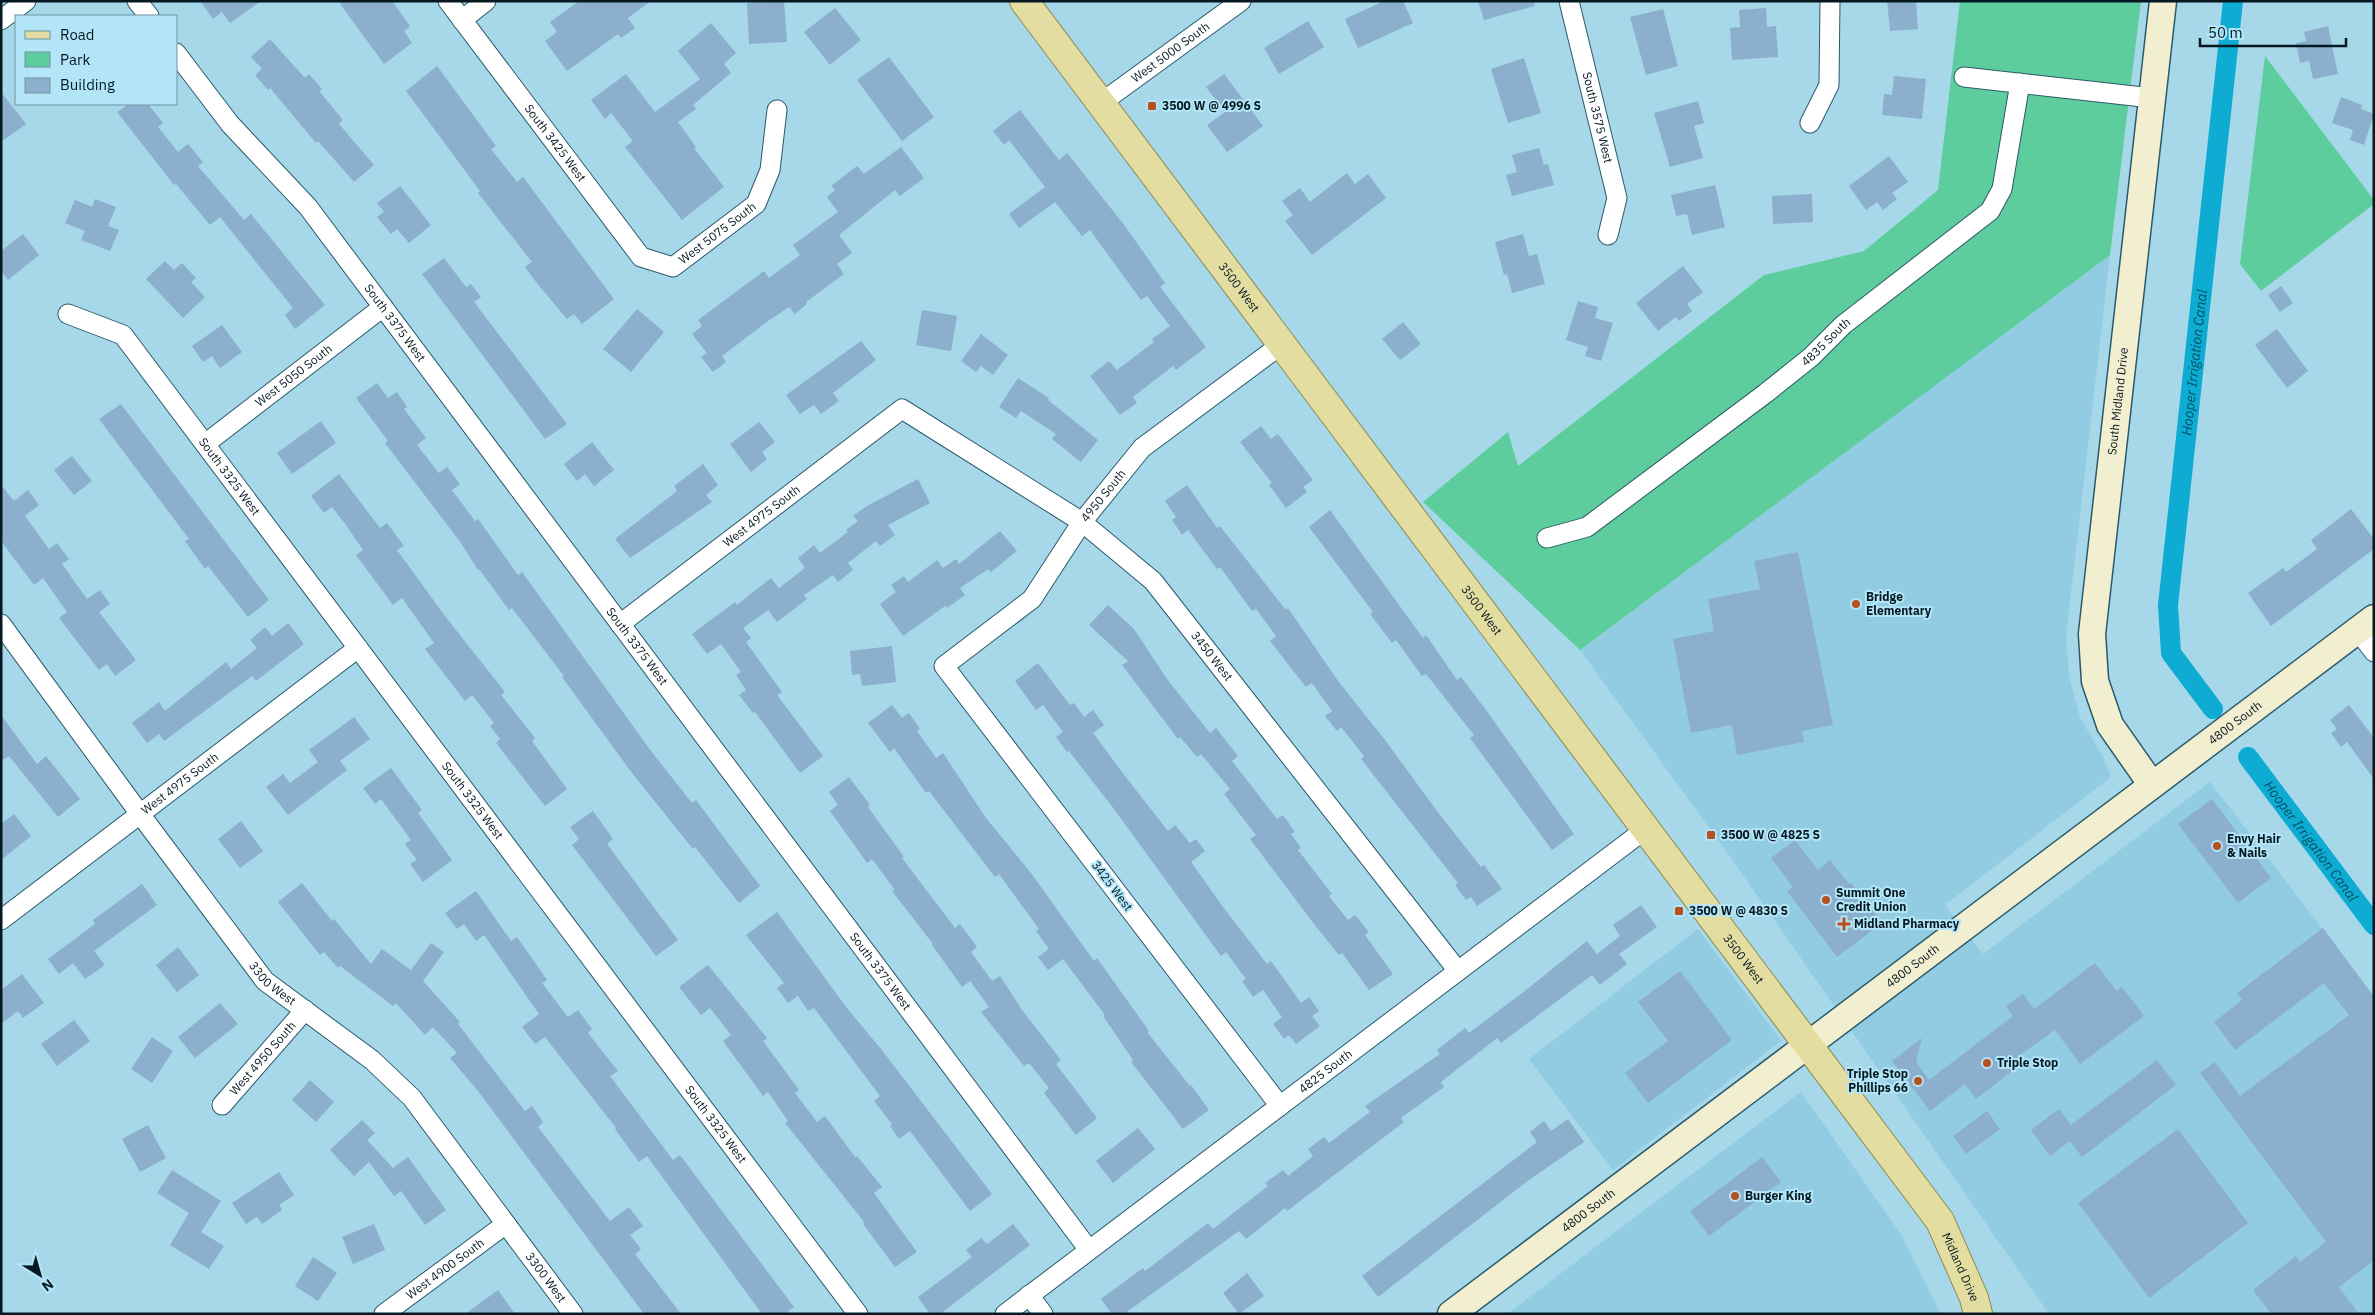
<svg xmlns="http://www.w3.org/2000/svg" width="2375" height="1315" viewBox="0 0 2375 1315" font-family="'IBM Plex Sans',sans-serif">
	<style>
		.built { fill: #92cce2 }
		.green { fill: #5ecd9d }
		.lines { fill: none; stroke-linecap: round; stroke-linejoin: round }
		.canal { stroke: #0eabd3; stroke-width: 20 }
		.building { fill: #8bafcc }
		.street-casing { stroke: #2a5a6a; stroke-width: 21 }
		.secondary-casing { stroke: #2a5a6a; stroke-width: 29 }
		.primary-casing { stroke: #8b8a4b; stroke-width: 30 }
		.street { stroke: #fff; stroke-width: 19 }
		.secondary { stroke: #f2eed0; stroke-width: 26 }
		.primary { stroke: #e4dda1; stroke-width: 28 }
		.poi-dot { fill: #b55020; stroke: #b3e5f8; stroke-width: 2 }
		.labels { text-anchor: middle; stroke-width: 4; stroke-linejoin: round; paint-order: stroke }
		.street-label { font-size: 12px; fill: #061920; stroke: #b3e5f8 }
		.poi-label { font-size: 12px; font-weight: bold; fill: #061920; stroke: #b3e5f8; text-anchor: start }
		.water-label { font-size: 14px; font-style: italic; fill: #005065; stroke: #b3e5f8 }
	</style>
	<rect width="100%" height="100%" fill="#a6d8ea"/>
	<path class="built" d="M2110,255L2066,637L2069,676L2080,718L2103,756L2111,777L1945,905L1983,954L2210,782L2374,996V1314H2049L1729,855L1580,650Z
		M1698,929L1781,1041L1613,1170L1529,1059Z
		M1801,1092L1902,1236L1941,1314H1507Z"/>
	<path class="green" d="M1960,1H2141L2110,255L1580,650L1423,502L1508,432L1518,466L1764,275L1864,251L1938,190Z
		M2265,56L2374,200V204L2261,291L2240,264Z"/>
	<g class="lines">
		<g class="canal">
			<path id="s1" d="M2213,709L2171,653L2168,605L2233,1"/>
			<path id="s2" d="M2248,757L2374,925"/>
		</g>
	</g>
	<path class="building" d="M200,1H261L230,23L222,12L213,19Z
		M338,1H392L410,26L404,31L412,43L384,64Z
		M579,1H651L628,18L635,28L621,38L618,34L567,71L545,41L557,32L550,22Z
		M784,1L787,42L749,44L747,3Z
		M1384,1H1403L1413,23L1358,48L1345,19Z
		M1478,1H1534L1535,6L1484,20Z
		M1887,1H1916L1918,29L1890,31Z
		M835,8L861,40L830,65L804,32Z
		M1766,8L1767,27L1776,26L1778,57L1732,60L1730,28L1740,27L1739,10Z
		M1663,9L1678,66L1646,75L1630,17Z
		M1308,21L1324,47L1279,74L1264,48Z
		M711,23L736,53L724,64L731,73L693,105L696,109L678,122L696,147L694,148L724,187L682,220L625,147L633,141L611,113L605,119L591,100L626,74L655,112L700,79L678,51Z
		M2328,26L2338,74L2313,79L2309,61L2300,63L2296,43L2306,41L2304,32Z
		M270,39L305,78L309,74L322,89L319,91L343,120L339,124L374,165L354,182L318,141L316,143L270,88L268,90L255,75L262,69L251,57Z
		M889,57L934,117L902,141L857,80Z
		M1524,58L1541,113L1508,123L1491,69Z
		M437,66L496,146L491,149L517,182L523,177L614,299L582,324L574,314L567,319L536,282L525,267L532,262L478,193L480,191L406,91Z
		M1224,74L1263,126L1227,152L1207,125L1225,112L1206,87Z
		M1894,76L1926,79L1922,119L1882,115L1884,94L1892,95Z
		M1,92L26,124L1,142Z
		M2341,97L2362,105L2361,109L2374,114L2364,145L2350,140L2353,130L2332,123Z
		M1698,101L1704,123L1694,126L1703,158L1670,167L1654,113Z
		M129,104H148L163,123L158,127L178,152L188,144L203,162L198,166L244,220L251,214L325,305L295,329L285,315L293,308L220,217L210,225L176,184L174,185L117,112Z
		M1020,110L1059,160L1067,153L1125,226L1165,283L1160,287L1206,347L1176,370L1173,366L1133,397L1137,403L1120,415L1090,376L1109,361L1117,370L1154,342L1152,339L1170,326L1147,296L1141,300L1090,230L1082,236L1055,202L1019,228L1009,214L1045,187L1009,140L1004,145L993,131Z
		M901,147L924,178L900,196L895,190L839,235L852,253L837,264L844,274L806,302L807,304L795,314L789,307L768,321L722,356L726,362L713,372L701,357L707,353L692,334L702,326L698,320L764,271L769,278L800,255L793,245L838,212L827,197L835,190L831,186L857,166L864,174Z
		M1539,148L1544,165L1548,164L1554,185L1512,196L1506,175L1517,172L1512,155Z
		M1889,156L1908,182L1892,193L1897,199L1883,210L1877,202L1866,210L1849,186Z
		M1347,173L1355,184L1368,174L1386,198L1312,255L1285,221L1293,215L1282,201L1300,188L1310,202Z
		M1715,185L1725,227L1692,235L1687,214L1676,216L1671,195Z
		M400,186L431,225L409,243L397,229L391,234L377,217L384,212L377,203Z
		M1812,194L1813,222L1773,224L1772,196Z
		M95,199L116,207L108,226L119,230L110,251L81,240L85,231L65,223L75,200L92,207Z
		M23,234L39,255L8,280L1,271V251Z
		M1523,234L1529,256L1537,254L1545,284L1512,293L1507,274L1504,275L1495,242Z
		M444,258L466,287L471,284L481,297L474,302L567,424L545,439L422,274Z
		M165,261L174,270L182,263L196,278L191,282L205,297L183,318L146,279Z
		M1683,266L1703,292L1687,304L1692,311L1679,321L1676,317L1658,331L1636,303Z
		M2281,286L2293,303L2280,312L2268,295Z
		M1578,301L1598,307L1595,318L1613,323L1601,361L1585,356L1588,347L1566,340Z
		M637,309L664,332L631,372L603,349Z
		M922,310L957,316L951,351L916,345Z
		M1403,322L1421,344L1400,360L1382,339Z
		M222,325L242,352L220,368L212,356L203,362L192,346Z
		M2277,329L2308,371L2287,388L2255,345Z
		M981,334L1008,355L993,375L981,366L976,372L961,361Z
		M861,341L876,360L833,393L839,401L821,414L814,405L800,414L786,395Z
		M1018,378L1049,398L1048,400L1098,440L1081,462L1052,439L1056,434L1021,411L1016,418L999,407Z
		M377,383L388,398L397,392L407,407L404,409L426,438L417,445L439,473L447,467L460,484L452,490L475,521L478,519L518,575L522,572L651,751L692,803L696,800L760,886L739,903L695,847L693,849L632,773L562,677L564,676L512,608L509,610L479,569L478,570L461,543L385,443L388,441L356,398Z
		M121,404L269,600L248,617L208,566L205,569L185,541L189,539L99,419Z
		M321,421L336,443L292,474L277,453Z
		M759,422L775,442L762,452L767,459L751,472L730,444Z
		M1261,426L1271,439L1278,434L1313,480L1303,487L1307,492L1286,508L1269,485L1272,483L1240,442Z
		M592,442L614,470L594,486L585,474L577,481L564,464Z
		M72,456L92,481L74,495L54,470Z
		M703,464L718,485L706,495L712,502L630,558L615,539L677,491L674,486Z
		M339,474L380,528L387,523L404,546L397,550L445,616L505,692L501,695L535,738L532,741L567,789L545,806L496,743L500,739L490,726L494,723L472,695L465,701L425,649L434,643L402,598L393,605L356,555L363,550L346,525L332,507L324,513L311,496Z
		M918,479L930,503L888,525L895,535L880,546L876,541L848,563L853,570L838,582L833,575L804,595L807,599L777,622L768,610L743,628L751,638L746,642L782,692L777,695L823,756L800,773L755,712L753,713L739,695L746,690L736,675L741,672L721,644L707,654L692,634L735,602L737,605L771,578L779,588L805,568L798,558L814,545L820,553L848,532L846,530L858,521L853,516L867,506Z
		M1,485L14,501L28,490L39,505L25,516L49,549L57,543L69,559L62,564L87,599L100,590L110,604L99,612L136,660L115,676L107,664L99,670L59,618L67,612L43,578L34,585L1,541Z
		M1187,485L1217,528L1220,526L1286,610L1288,608L1338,681L1385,740L1437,811L1481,867L1484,865L1502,889L1477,906L1471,897L1466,900L1455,885L1458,883L1361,759L1364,756L1341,727L1337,731L1325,716L1332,711L1312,683L1306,687L1270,641L1276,636L1256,609L1252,611L1220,567L1217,569L1188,530L1182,535L1172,520L1176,517L1165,501Z
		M2351,509L2374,539V549L2271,626L2248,593L2283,568L2286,572L2317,549L2311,540Z
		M1330,510L1423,638L1426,635L1457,680L1461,677L1486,710L1574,834L1552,850L1470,738L1474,735L1426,674L1422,676L1396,640L1392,643L1370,614L1373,612L1309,527Z
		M1000,531L1017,551L991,572L988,569L960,588L965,595L947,608L945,606L903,636L880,604L896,592L891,585L904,576L908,582L937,560L943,568L956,559L959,564Z
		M1798,552L1833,725L1802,731L1804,742L1737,755L1732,725L1691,733L1673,639L1714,631L1708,599L1760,589L1754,561Z
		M1108,605L1134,629L1167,679L1210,733L1216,728L1238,756L1232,761L1277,819L1283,815L1295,832L1291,834L1301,848L1298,850L1332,894L1329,896L1348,920L1355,915L1369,932L1365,935L1393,974L1369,990L1342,953L1339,955L1314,924L1250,839L1256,835L1224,794L1230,789L1201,754L1197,757L1180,737L1178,739L1122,665L1128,661L1089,625Z
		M288,623L304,644L256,681L252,676L164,741L159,734L147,743L132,723L159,702L165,711L226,662L231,669L257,648L250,640L265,627L272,636Z
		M892,646L896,682L862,686L860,674L852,675L850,651Z
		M1038,663L1070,705L1074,703L1084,717L1093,710L1104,725L1093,733L1125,776L1168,831L1175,825L1190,843L1196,839L1205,851L1191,862L1223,907L1267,964L1271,961L1301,1003L1309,997L1319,1011L1312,1016L1320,1026L1296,1044L1289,1035L1284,1039L1273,1024L1282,1017L1263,990L1253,997L1242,981L1246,979L1226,952L1221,956L1114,809L1069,751L1067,752L1056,737L1063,732L1043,705L1036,710L1015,681Z
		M892,705L902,718L909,713L920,729L917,731L936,758L943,753L986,818L1031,873L1094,961L1097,958L1149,1031L1147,1032L1190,1086L1191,1085L1209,1110L1183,1129L1135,1067L1131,1062L1133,1060L1103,1016L1105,1015L1063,959L1048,970L1038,957L1049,949L1036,931L1039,929L999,874L995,877L929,791L926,793L894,748L890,752L868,723Z
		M2349,705L2374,738V779L2347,742L2341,747L2331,733L2337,729L2330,720Z
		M1,715L37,764L46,756L80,799L58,817L9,756L1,761Z
		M354,717L370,739L340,761L347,770L288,815L266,787L283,774L290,783L318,762L309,750Z
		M391,768L422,810L418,813L452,860L423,882L410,864L417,860L405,844L411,840L381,799L375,804L363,788Z
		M849,777L870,805L868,807L904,857L902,858L955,928L960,924L977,947L971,952L992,981L1000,976L1022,1010L1061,1060L1056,1064L1097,1118L1076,1135L1044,1093L1049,1088L1029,1063L1024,1066L981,1012L989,1007L970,981L962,987L932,945L933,944L892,891L895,890L872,859L867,863L830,811L838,805L829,792Z
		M2212,799L2271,878L2238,903L2178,824Z
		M593,811L613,839L607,844L678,940L656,956L572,845L579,839L570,827Z
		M14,814L31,836L1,860V824Z
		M241,821L263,851L240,868L218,839Z
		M1795,840L1818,870L1830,860L1849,884L1851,883L1882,923L1837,957L1787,891L1793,887L1771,858Z
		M302,883L332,921L334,919L371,964L382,949L411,970L431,943L444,952L423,981L460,1022L458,1024L525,1111L532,1106L543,1122L538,1127L610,1221L629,1207L643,1226L630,1235L641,1249L635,1254L681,1314H644L478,1091L450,1058L457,1053L433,1027L425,1035L396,1003L393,1006L340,966L338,968L324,952L320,955L278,902Z
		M142,884L157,905L94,951L105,965L85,979L73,963L59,974L48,959L95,924L93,920Z
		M476,891L511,941L517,937L547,980L542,983L568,1017L578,1010L592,1029L588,1033L618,1071L610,1076L673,1160L680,1155L794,1307L785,1314H762L647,1156L639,1162L615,1129L616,1128L545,1037L535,1044L522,1027L539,1014L484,935L476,941L464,924L457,929L445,913Z
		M1641,905L1657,927L1619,954L1627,964L1600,985L1592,975L1501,1043L1497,1038L1441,1082L1444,1087L1401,1118L1404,1122L1287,1211L1285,1208L1246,1239L1239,1231L1124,1314H1112L1101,1299L1143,1268L1145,1271L1208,1223L1213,1229L1268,1186L1265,1183L1283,1170L1288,1176L1313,1156L1308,1149L1324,1137L1329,1143L1350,1127L1370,1112L1365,1106L1440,1054L1437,1050L1465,1028L1469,1033L1526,990L1587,941L1597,954L1620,936L1613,925Z
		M777,912L846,1007L881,1049L992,1194L970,1211L910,1131L899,1139L890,1126L892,1124L874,1101L880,1096L814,1008L808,1011L798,996L788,1003L777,988L784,983L746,935Z
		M2323,928L2374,997V1260L2339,1287L2359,1314H2271L2253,1290L2296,1256L2300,1262L2326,1242L2200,1073L2215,1062L2240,1096L2349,1015L2324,983L2235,1050L2214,1022L2242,1000L2237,993Z
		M178,947L199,975L177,992L156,965Z
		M2095,963L2117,991L2122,987L2144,1016L2080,1064L2055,1030L2020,1055L2025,1061L1976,1099L1965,1084L1930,1111L1892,1061L1922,1038L1916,1062L1929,1080L2013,1016L2006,1006L2023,994L2034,1009Z
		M708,965L767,1038L763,1041L799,1090L795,1093L817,1122L825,1116L855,1157L857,1156L882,1187L874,1193L917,1252L895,1267L863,1224L865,1223L785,1123L788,1121L768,1092L763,1096L723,1041L731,1035L710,1008L701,1015L679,987Z
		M1680,971L1732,1040L1648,1103L1625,1073L1668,1041L1638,1002Z
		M22,974L44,1003L23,1018L18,1011L1,1024V990Z
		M220,1003L238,1024L195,1058L178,1037Z
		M74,1020L90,1041L57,1066L41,1044Z
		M152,1037L173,1051L152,1083L131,1069Z
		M2157,1060L2176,1085L2082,1157L2070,1141L2050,1156L2031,1130L2059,1109L2071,1125Z
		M310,1080L334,1102L316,1122L292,1100Z
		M1987,1111L2000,1129L1966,1154L1953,1136Z
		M1568,1119L1584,1142L1529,1180L1378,1297L1362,1276L1537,1142L1530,1132L1544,1121L1551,1131Z
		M362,1120L375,1133L367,1140L393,1168L408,1157L446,1210L425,1225L401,1191L394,1196L369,1162L354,1176L330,1150Z
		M148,1125L166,1158L140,1172L122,1139Z
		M1138,1128L1155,1149L1113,1183L1096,1161Z
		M2178,1129L2248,1223L2149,1298L2078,1203Z
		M1762,1157L1781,1182L1709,1236L1690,1211Z
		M172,1170L221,1201L201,1232L224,1246L209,1269L170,1245L189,1213L157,1193Z
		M279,1172L294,1195L279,1205L282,1210L262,1224L257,1217L246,1224L232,1203Z
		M374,1224L385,1250L353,1264L342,1237Z
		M1013,1224L1030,1245L940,1314H930L918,1297L972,1257L966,1250L981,1238L987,1244Z
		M313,1257L337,1273L318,1301L295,1286Z
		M1247,1273L1264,1296L1239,1314L1223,1293Z
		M498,1290L515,1314H465Z"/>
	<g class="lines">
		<g class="street-casing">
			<g id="street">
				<path d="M137,1L149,16"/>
				<path id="s3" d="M448,1L641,257L673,267L756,204L770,170L777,110"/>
				<path id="s4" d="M1569,1L1617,198L1608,235"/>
				<path d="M1,20L26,1"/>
				<path d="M462,20L486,1"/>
				<path id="s5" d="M176,53L230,124L308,207L1089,1250"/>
				<path d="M1964,77L2152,98"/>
				<path id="s6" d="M1101,103L1241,1"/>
				<path d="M1810,123L1829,85L1830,1"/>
				<path id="s7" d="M68,314L123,335L858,1314"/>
				<path id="s8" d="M205,444L383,307"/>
				<path id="s9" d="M1547,538L1587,527L1766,393L1811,357L1843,325L1990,211L2002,189L2020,83"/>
				<path id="s10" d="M1,624L140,814L265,981L372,1060L412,1098L573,1314"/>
				<path id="s11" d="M620,624L902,409L1082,522L1153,581L1458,971"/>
				<path d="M2358,631L2374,652"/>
				<path id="s12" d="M1,920L358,648"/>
				<path id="s13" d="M222,1105L305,1010"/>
				<path id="s14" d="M1280,1106L944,666L1032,599L1082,522L1142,448L1282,344"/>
				<path d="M1029,1295L1043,1314"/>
				<path id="s15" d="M384,1314L506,1224"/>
				<path id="s16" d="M1005,1314L1647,828"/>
			</g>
		</g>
		<g class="secondary-casing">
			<g id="secondary">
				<path id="s17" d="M2152,785L2110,725L2095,681L2092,634L2163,1"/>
				<path id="s18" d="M1451,1314L2374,618"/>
			</g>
		</g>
		<g class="primary-casing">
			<g id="primary">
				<path id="s19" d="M1024,1L1940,1221L1974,1298L1978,1314"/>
			</g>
		</g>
		<use href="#street" class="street"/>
		<use href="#secondary" class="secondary"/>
		<use href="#primary" class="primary"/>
	</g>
	<g class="poi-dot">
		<rect x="1147" y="101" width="10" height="10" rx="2.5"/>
		<circle cx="1856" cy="604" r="5"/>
		<rect x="1706" y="830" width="10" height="10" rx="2.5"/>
		<circle cx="2217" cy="846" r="5"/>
		<circle cx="1826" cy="900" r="5"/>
		<rect x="1674" y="906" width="10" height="10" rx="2.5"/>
		<path d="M1841.5 916.5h5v5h5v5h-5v5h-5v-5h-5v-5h5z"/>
		<circle cx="1987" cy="1063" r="5"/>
		<circle cx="1918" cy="1081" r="5"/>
		<circle cx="1735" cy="1196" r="5"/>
	</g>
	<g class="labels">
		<g class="street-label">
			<text dy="4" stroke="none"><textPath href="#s6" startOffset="86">West 5000 South</textPath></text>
			<text dy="4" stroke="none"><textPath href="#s4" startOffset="120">South 3575 West</textPath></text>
			<text dy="4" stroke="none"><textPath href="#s3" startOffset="178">South 3425 West</textPath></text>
			<text dy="4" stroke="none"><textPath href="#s3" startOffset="410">West 5075 South</textPath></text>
			<text dy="4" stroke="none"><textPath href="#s19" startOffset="358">3500 West</textPath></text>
			<text dy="4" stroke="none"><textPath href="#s5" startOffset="348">South 3375 West</textPath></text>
			<text dy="4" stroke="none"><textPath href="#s9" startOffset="344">4835 South</textPath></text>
			<text dy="4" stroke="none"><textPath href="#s8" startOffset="112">West 5050 South</textPath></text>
			<text dy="4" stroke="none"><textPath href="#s17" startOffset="401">South Midland Drive</textPath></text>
			<text dy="4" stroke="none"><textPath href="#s7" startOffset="236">South 3325 West</textPath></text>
			<text dy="4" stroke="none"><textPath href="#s14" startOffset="790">4950 South</textPath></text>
			<text dy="4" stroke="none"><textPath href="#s11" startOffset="178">West 4975 South</textPath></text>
			<text dy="4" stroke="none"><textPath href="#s19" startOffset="762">3500 West</textPath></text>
			<text dy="4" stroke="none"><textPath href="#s5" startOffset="752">South 3375 West</textPath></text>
			<text dy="4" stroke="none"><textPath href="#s11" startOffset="755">3450 West</textPath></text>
			<text dy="4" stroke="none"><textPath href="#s18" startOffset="982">4800 South</textPath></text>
			<text dy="4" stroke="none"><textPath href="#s12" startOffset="225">West 4975 South</textPath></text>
			<text dy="4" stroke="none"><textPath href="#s7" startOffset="641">South 3325 West</textPath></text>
			<text transform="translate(1112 886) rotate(53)" y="4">3425 West</text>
			<text dy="4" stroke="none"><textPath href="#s19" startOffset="1198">3500 West</textPath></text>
			<text dy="4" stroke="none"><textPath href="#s18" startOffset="578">4800 South</textPath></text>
			<text dy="4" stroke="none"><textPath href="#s5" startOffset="1158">South 3375 West</textPath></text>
			<text dy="4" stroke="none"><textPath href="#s10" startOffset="451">3300 West</textPath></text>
			<text dy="4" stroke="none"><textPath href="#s13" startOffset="62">West 4950 South</textPath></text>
			<text dy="4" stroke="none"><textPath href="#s16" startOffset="402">4825 South</textPath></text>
			<text dy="4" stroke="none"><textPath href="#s7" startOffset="1046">South 3325 West</textPath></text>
			<text dy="4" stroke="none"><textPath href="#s18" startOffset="172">4800 South</textPath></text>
			<text dy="4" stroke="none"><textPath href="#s19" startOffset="1576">Midland Drive</textPath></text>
			<text dy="4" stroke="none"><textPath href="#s15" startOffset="76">West 4900 South</textPath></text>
			<text dy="4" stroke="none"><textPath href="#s10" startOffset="856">3300 West</textPath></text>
		</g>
		<g class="poi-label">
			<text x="1162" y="110">3500 W @ 4996 S</text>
			<text x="1866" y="601">Bridge<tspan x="1866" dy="14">Elementary</tspan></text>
			<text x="1721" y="839">3500 W @ 4825 S</text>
			<text x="2227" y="843">Envy Hair<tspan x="2227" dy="14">&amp; Nails</tspan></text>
			<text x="1836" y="897">Summit One<tspan x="1836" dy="14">Credit Union</tspan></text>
			<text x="1689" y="915">3500 W @ 4830 S</text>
			<text x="1854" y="928">Midland Pharmacy</text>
			<text x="1997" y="1067">Triple Stop</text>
			<text x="1908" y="1078" text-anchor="end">Triple Stop<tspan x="1908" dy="14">Phillips 66</tspan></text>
			<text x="1745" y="1200">Burger King</text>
		</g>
		<g class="water-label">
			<text dy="5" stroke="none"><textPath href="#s1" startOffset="362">Hooper Irrigation Canal</textPath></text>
			<text dy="5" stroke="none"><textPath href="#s2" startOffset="105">Hooper Irrigation Canal</textPath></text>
		</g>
	</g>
	<rect width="2375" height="1315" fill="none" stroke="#061920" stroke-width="5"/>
	<rect x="15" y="15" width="162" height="90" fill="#b3e5f8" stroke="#6e93a2"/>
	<rect x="25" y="31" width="25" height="8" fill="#e4dda1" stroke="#6e93a2"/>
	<text x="60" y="40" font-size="15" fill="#061920">Road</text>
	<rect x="25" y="52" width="25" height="15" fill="#5ecd9d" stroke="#6e93a2"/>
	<text x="60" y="65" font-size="15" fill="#061920">Park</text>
	<rect x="25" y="78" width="25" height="15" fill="#8bafcc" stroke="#6e93a2"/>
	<text x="60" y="90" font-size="15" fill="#061920">Building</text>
	<g transform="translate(40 1275) rotate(143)" stroke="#b3e5f8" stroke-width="4" paint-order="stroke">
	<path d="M0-4L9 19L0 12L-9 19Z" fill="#061920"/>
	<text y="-8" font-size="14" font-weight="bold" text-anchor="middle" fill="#061920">N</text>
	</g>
	<path d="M2200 38v8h146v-8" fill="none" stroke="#061920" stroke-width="2.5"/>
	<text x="2208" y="38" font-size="15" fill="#061920" stroke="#b3e5f8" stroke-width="4" paint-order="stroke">50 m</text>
</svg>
